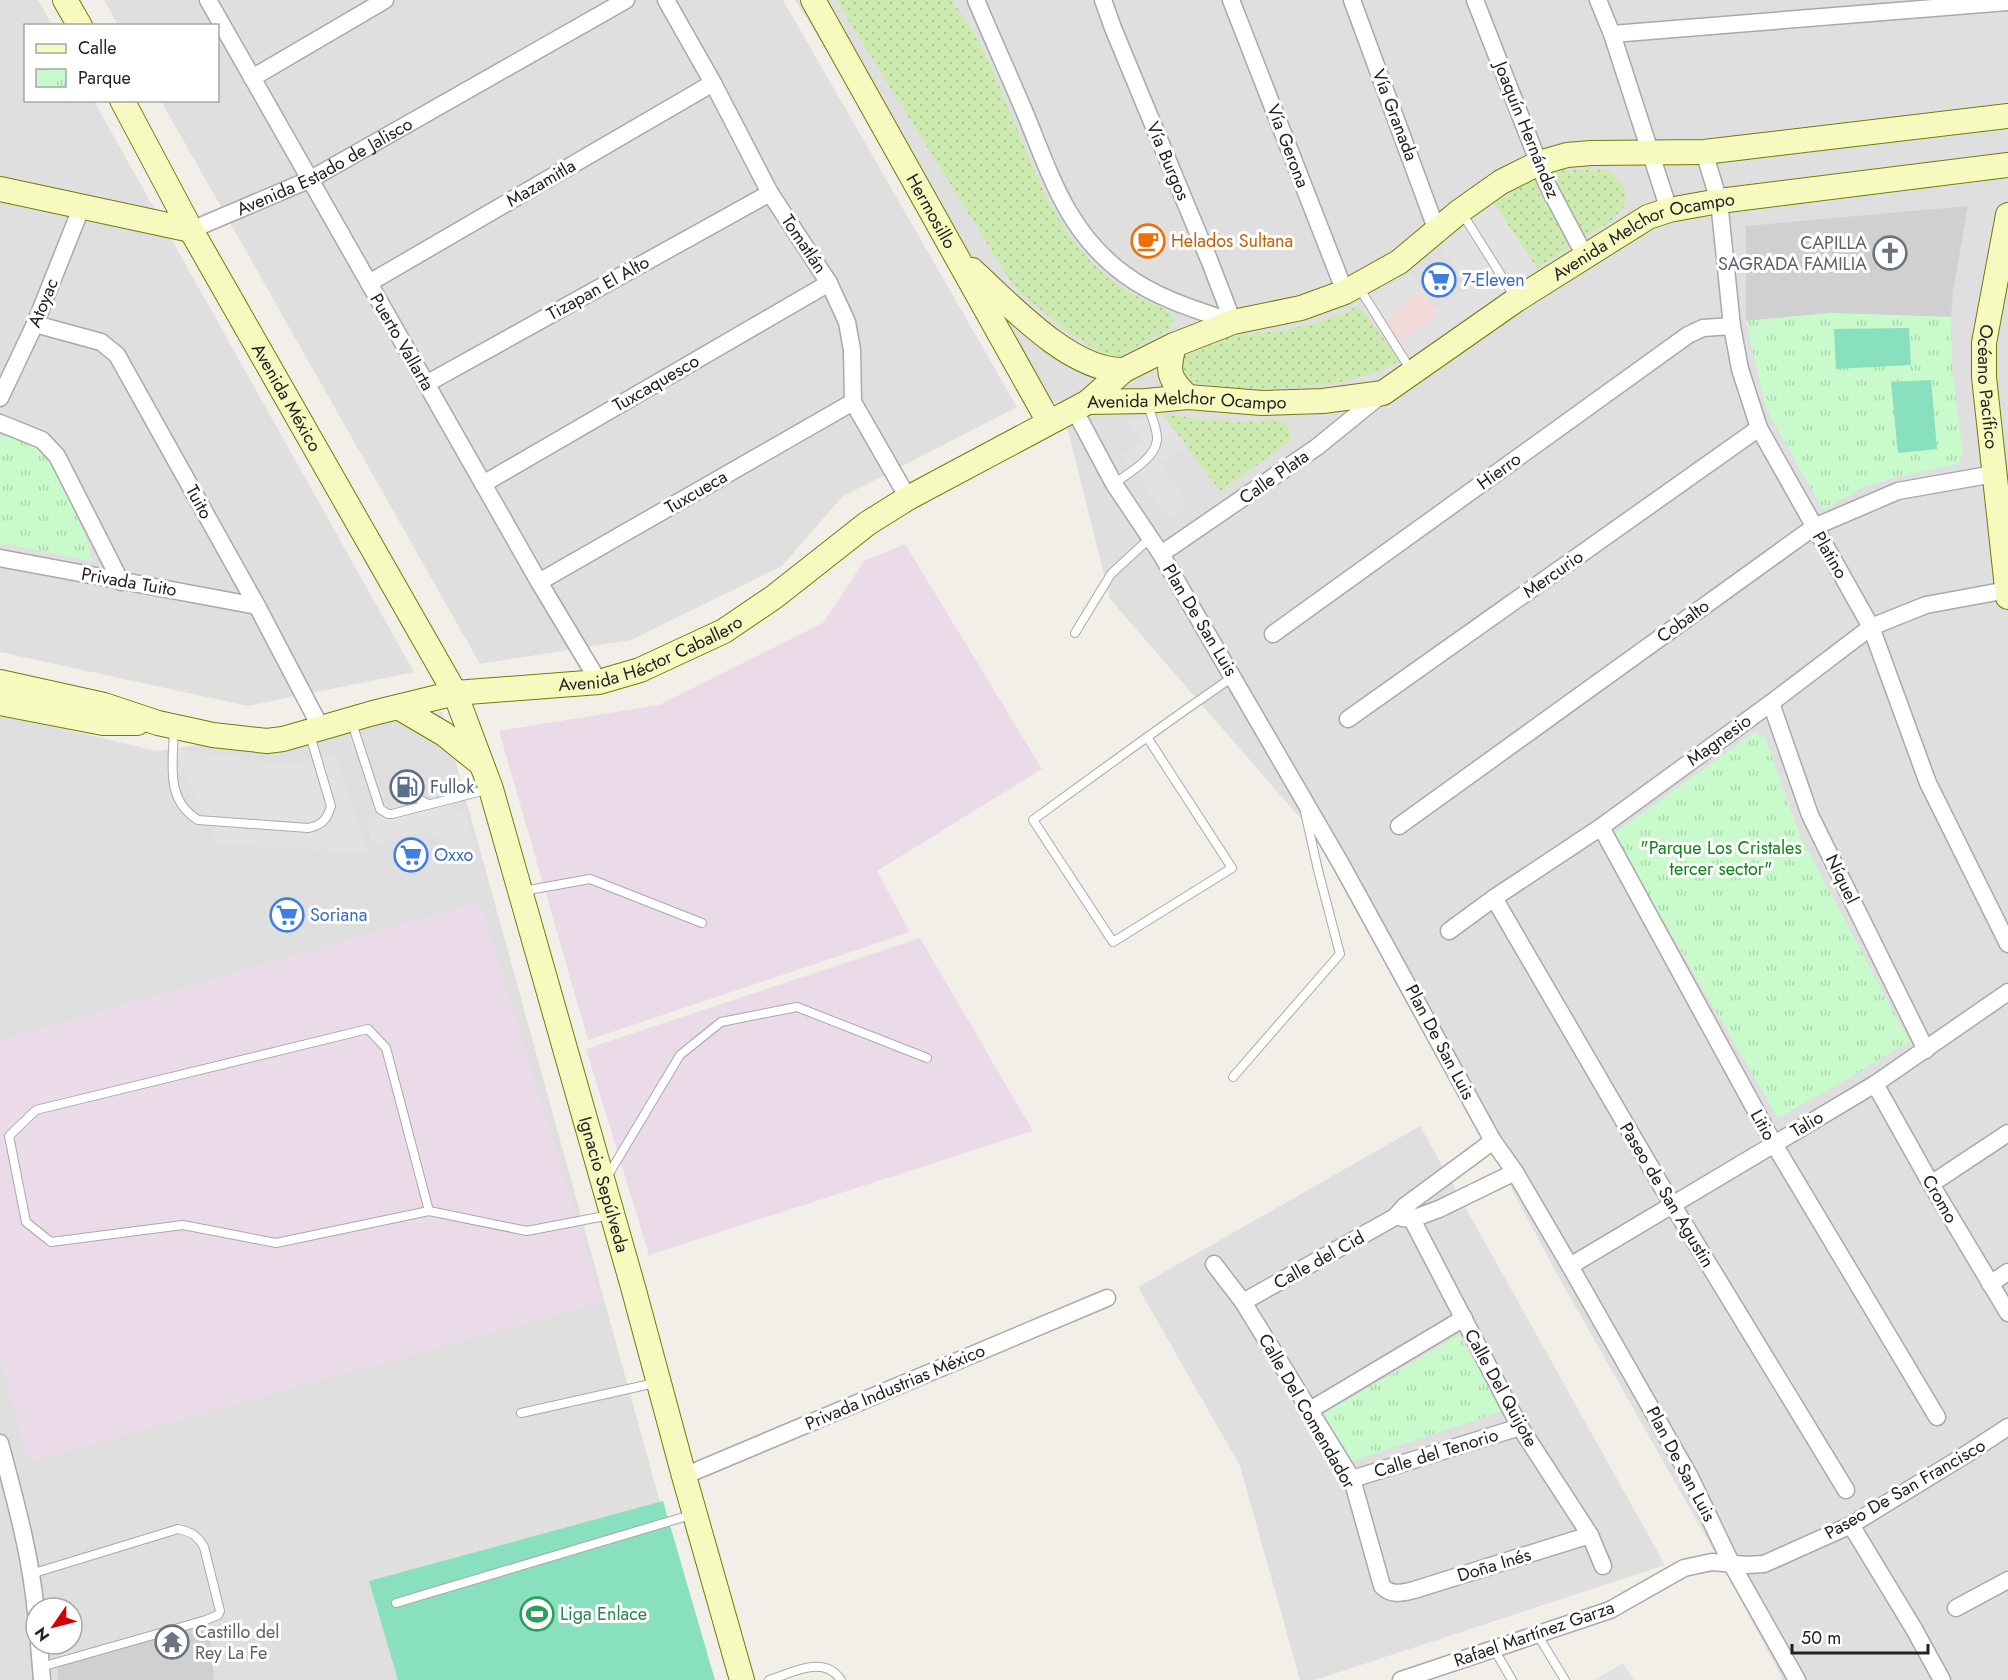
<svg xmlns="http://www.w3.org/2000/svg" width="2008" height="1680" viewBox="0 0 2008 1680" font-family="Jost,sans-serif">
	<style>
		.residential { fill: #e0dfdf; fill-rule: evenodd }
		.commercial { fill: #f2dad9 }
		.industrial { fill: #ebdbe8 }
		.religious { fill: #d0d0d0 }
		.grass { fill: url(#grass-dots) }
		.park { fill: url(#park-tufts) }
		.pitch { fill: #88e0be }
		.parking { fill: #e2e2e2 }
		.lines { fill: none; stroke-linecap: round; stroke-linejoin: round }
		.lane-casing { stroke: #a9a9a9; stroke-width: 10 }
		.street-casing { stroke: #a9a9a9; stroke-width: 19 }
		.secondary-casing { stroke: #707d05; stroke-width: 26 }
		.lane { stroke: #fff; stroke-width: 8 }
		.street { stroke: #fff; stroke-width: 16 }
		.secondary { stroke: #f7fabf; stroke-width: 24 }
		.labels { text-anchor: middle; stroke-width: 6; stroke-linejoin: round; paint-order: stroke }
		.street-label { font-size: 18px; fill: #222; stroke: #fff }
		.food-label { font-size: 18px; fill: #c56008; stroke: #fff; text-anchor: start }
		.worship-label { font-size: 18px; fill: #5b616d; stroke: #fff; text-anchor: end }
		.shop-label { font-size: 18px; fill: #366cbe; stroke: #fff; text-anchor: start }
		.service-label { font-size: 18px; fill: #4e5e75; stroke: #fff; text-anchor: start }
		.park-label { font-size: 18px; fill: #0c8416; stroke: #fff }
		.leisure-label { font-size: 18px; fill: #27864d; stroke: #fff; text-anchor: start }
	</style>
	<defs>
		<pattern id="grass-dots" width="8" height="8" patternUnits="userSpaceOnUse" patternTransform="scale(1.5)"><rect width="8" height="8" fill="#cdebb0"/><path d="M2 2h.1M6 6h.1" fill="none" stroke="#b0c997" stroke-width="1.8" stroke-linecap="round"/></pattern>
		<pattern id="park-tufts" width="24" height="20" patternUnits="userSpaceOnUse" patternTransform="scale(1.5)"><rect width="24" height="20" fill="#c8facc"/><path d="M3 7l-1-3M5 7V3M7 7l1-3M15 17l-1-3M17 17v-4M19 17l1-3" fill="none" stroke="#acd6af"/></pattern>
	</defs>
	<rect width="100%" height="100%" fill="#f2efe9"/>
	<path class="residential" d="M0,0H38L52,25L26,26V100L94,101L414,672L248,706L0,652Z
		M104,0H783L1017,407L842,497L782,566L631,640L480,664L161,101L218,100V26L118,25Z
		M795,0H2008V1680H1783L1732,1583L1552,1265L1340,864L1110,599L1062,407L1043,397Z
		M442,712L709,1680H0V714L157,751L381,718ZM36,1608H72V1644H36Z
		M1420,1126L1665,1565L1315,1680H1300L1240,1466L1138,1287Z"/>
	<path class="commercial" d="M1422,290L1439,315L1395,345L1379,323Z"/>
	<path class="industrial" d="M905,544L1042,769L877,871L910,932L588,1040L499,731L659,705L823,623L864,561Z
		M480,902L602,1302L28,1462L0,1358V1040Z
		M920,938L1033,1131L649,1255L586,1049Z"/>
	<path class="religious" d="M1968,206L1953,291L1951,317L1830,313L1746,321V226Z
		M209,1622L214,1680H58L57,1662Z"/>
	<path class="grass" d="M836,0H951C1019,85 1025,215 1115,283C1130,294 1150,302 1167,310L1173,317L1172,327L1118,357H1107L1059,325L1014,287Z
		M1607,169L1621,183L1626,196L1623,208L1611,221L1537,268L1494,204L1529,180L1551,171Z
		M1359,306L1400,361C1391,365 1381,371 1371,374C1324,389 1263,391 1215,386C1203,384 1191,384 1179,379L1180,358L1226,337L1287,330L1323,321Z
		M1161,414L1234,422L1279,420L1287,424L1291,435L1288,443L1220,491Z"/>
	<path class="park" d="M1830,313L1951,317L1952,369L1963,453L1958,464L1900,476L1864,487L1823,510L1766,408L1746,321Z
		M0,435C14,439 32,443 43,452C67,473 86,531 92,561L0,543Z
		M1755,732L1765,738L1800,836L1909,1041L1866,1068L1778,1118L1613,834Z
		M1459,1335L1503,1411L1352,1461L1323,1414Z"/>
	<path class="pitch" d="M1909,328L1911,365L1836,369L1834,329Z
		M1931,380L1937,449L1898,453L1891,382Z
		M663,1501L715,1680H398L369,1581Z"/>
	<path class="parking" d="M1494,204L1537,268L1405,360L1395,345L1438,315L1435,309L1468,285L1440,245Z
		M1410,274L1422,290L1379,323L1365,299L1374,296Z
		M1161,414L1187,445L1161,464L1188,504L1169,519L1122,455L1143,442L1126,420Z
		M174,748L287,765L335,754L368,853L218,844Z
		M431,800L465,812L476,855L449,864L441,838L426,831L373,845L365,819Z
		M1623,1663L1634,1680H1595Z"/>
	<g class="lines">
		<g class="lane-casing">
			<path id="lane" d="M1462,213L1516,299
				M1358,286L1412,372
				M1114,484C1128,473 1155,459 1157,440C1158,429 1150,413 1147,403
				M1075,633L1111,574L1150,538
				M351,720L380,809L388,814H392L490,789
				M174,730C173,763 165,800 198,820L308,828C322,825 327,820 331,806L310,735
				M1147,737L1232,868L1113,942L1033,820C1099,772 1165,723 1233,677
				M416,797L429,805
				M523,891L590,879L702,923
				M1233,1077L1340,954L1318,870L1305,812
				M607,1177L680,1055L721,1022L797,1007L927,1058
				M429,1211L386,1048L368,1029L36,1110L9,1136L26,1222L51,1242L183,1225L276,1243L429,1211L527,1231L610,1215
				M521,1413L655,1383
				M31,1574L178,1529C191,1532 197,1535 204,1547L220,1611L218,1615L206,1620L41,1667
				M396,1603L694,1514
				M1537,1634L1565,1680
				M1494,1649L1512,1680
				M769,1680C792,1673 824,1654 841,1680"/>
		</g>
		<g class="street-casing">
			<g id="street">
				<path d="M208,0L539,582L599,682"/>
				<path d="M666,0L713,83L770,193L829,283L847,322L852,350L853,402L908,498"/>
				<path d="M976,0C992,38 1009,75 1025,113C1051,176 1067,232 1124,274C1156,298 1196,310 1233,322"/>
				<path d="M1103,0L1113,28L1210,262L1233,322"/>
				<path d="M1231,0L1345,292"/>
				<path d="M1352,0L1437,231"/>
				<path d="M1475,0L1547,184L1585,256"/>
				<path d="M1598,0L1612,34L1669,210"/>
				<path d="M1612,34L2008,2"/>
				<path d="M252,78L385,0"/>
				<path d="M1704,152L1719,201L1732,326L1740,369L1759,428L1871,627L1928,783L2008,944"/>
				<path id="s1" d="M191,230L311,179L626,0"/>
				<path d="M369,283L713,83"/>
				<path d="M35,324L101,342L117,355L257,606L321,728"/>
				<path d="M426,384L770,193"/>
				<path d="M0,398L35,324L82,206"/>
				<path d="M1074,409L1114,484L1161,554L1341,864L1493,1141L1515,1172L1570,1266L1690,1477L1731,1563L1797,1680"/>
				<path d="M0,423L42,440L57,456L121,582"/>
				<path d="M483,484L829,283"/>
				<path d="M1161,554L1317,447L1381,395"/>
				<path d="M0,558L257,606"/>
				<path d="M539,582L853,402"/>
				<path d="M1273,634L1688,335L1703,328L1732,326"/>
				<path d="M1771,703L1810,815L1926,1050"/>
				<path d="M1348,719L1759,428"/>
				<path d="M1399,826L1814,527L1898,491L1994,474"/>
				<path d="M1601,827L1774,1144L1937,1417"/>
				<path d="M1494,898L1672,1204L1846,1490"/>
				<path d="M1449,931L1494,898L1601,827L1771,703L1871,627L1926,605L2007,590"/>
				<path d="M1875,1084L1931,1184L2008,1313"/>
				<path d="M1931,1184L2008,1133"/>
				<path d="M1405,1206L1520,1427L1590,1535L1603,1566"/>
				<path d="M1402,1218L1412,1219L1439,1209L1515,1172"/>
				<path d="M1214,1264L1243,1302L1352,1479L1382,1586C1391,1596 1401,1593 1414,1590L1590,1535"/>
				<path d="M1570,1266L1875,1084L2008,992"/>
				<path d="M1990,1284L2008,1272"/>
				<path d="M1243,1302L1395,1217L1405,1206L1493,1141"/>
				<path d="M1310,1410L1464,1318"/>
				<path d="M0,1443C15,1499 31,1556 36,1613"/>
				<path d="M684,1476L1107,1298"/>
				<path d="M1352,1479L1520,1427"/>
				<path d="M1851,1525L1914,1629L1942,1680"/>
				<path d="M1956,1608L2008,1580"/>
				<path d="M39,1644L42,1680"/>
				<path d="M1401,1680L1610,1610L1684,1568L1712,1562L1747,1565L1764,1564L1851,1525L1962,1457L2008,1427"/>
			</g>
		</g>
		<g class="secondary-casing">
			<g id="secondary">
				<path d="M65,0L80,26"/>
				<path id="s2" d="M813,0L1049,422"/>
				<path id="s3" d="M122,100L191,230L455,693L491,789L633,1287L684,1476L742,1680"/>
				<path d="M0,189L191,230"/>
				<path id="s4" d="M2008,215L1984,343V377L2008,597"/>
				<path d="M972,270C1009,304 1071,372 1124,370"/>
				<path d="M1174,345C1167,372 1168,378 1188,397"/>
				<path id="s5" d="M1088,402L1146,401L1188,397L1262,403L1323,401L1383,393L1516,300L1648,217L1669,210L1719,201L2008,165"/>
				<path id="s6" d="M0,682L104,705L158,723L213,735L267,741L283,739L373,713L455,693L599,682L640,670L724,631L774,597L868,523L908,498L1088,402L1124,370L1174,345L1233,322L1301,308L1345,292L1399,262L1460,211L1501,182L1539,163L1567,155L1591,153L1704,152L2008,116"/>
				<path d="M0,703L103,723H137"/>
				<path d="M398,707L444,734L480,763"/>
			</g>
		</g>
		<use href="#lane" class="lane"/>
		<use href="#street" class="street"/>
		<use href="#secondary" class="secondary"/>
	</g>
	<defs>
		<g id="cafe-ring" transform="scale(1.725)"><circle r="9.5" fill="#fff" stroke="#e8710a" stroke-width="1.5"/><path d="M-5.5-4.5H6V0H3Q3 3.5 0 3.5H-2.5Q-5.5 3.5-5.5 0ZM3-3.2v2h1.7v-2ZM-6 4.5H4V6H-6Z" fill="#e8710a"/></g>
		<g id="church-ring" transform="scale(1.725)"><circle r="9.5" fill="#fff" stroke="#6b7280" stroke-width="1.5"/><path d="M-1.2-6h2.4v3.5h3.3v2.4h-3.3V6h-2.4V-.1h-3.3v-2.4h3.3Z" fill="#6b7280"/></g>
		<g id="supermarket-ring" transform="scale(1.725)"><circle r="9.5" fill="#fff" stroke="#3f7fe0" stroke-width="1.5"/><path d="M-6-5.5h2.5l.6 2H6L4.5 2H-2.5L-4.4-4H-6ZM-1.5 3.2a1.3 1.3 0 1 0 .1 0ZM3 3.2a1.3 1.3 0 1 0 .1 0Z" fill="#3f7fe0"/></g>
		<g id="fuel-ring" transform="scale(1.725)"><circle r="9.5" fill="#fff" stroke="#5c6f8a" stroke-width="1.5"/><path d="M-5.5-6h7V0h2V4h1.3V-2.5L3-4.5l.8-.8L6-3V5H2.5V1h-1V6h-7ZM-4.2-4.7v3.2H.2V-4.7Z" fill="#5c6f8a"/></g>
		<g id="stadium-ring" transform="scale(1.725)"><circle r="9.5" fill="#fff" stroke="#2e9e5b" stroke-width="1.5"/><path d="M0-5a6.5 5 0 1 0 0 10a6.5 5 0 1 0 0-10ZM-3.5-1.8h7v3.6h-7Z" fill="#2e9e5b"/></g>
		<g id="temple-ring" transform="scale(1.725)"><circle r="9.5" fill="#fff" stroke="#6b7280" stroke-width="1.5"/><path d="M0-6L5-2H3V0L6.5 2.5H4V6H1.5V3h-3V6H-4V2.5H-6.5L-3 0V-2H-5Z" fill="#6b7280"/></g>
	</defs>
	<g fill-rule="evenodd">
		<use href="#cafe-ring" x="1148" y="241"/>
		<use href="#church-ring" x="1890" y="253"/>
		<use href="#supermarket-ring" x="1439" y="280"/>
		<use href="#fuel-ring" x="407" y="787"/>
		<use href="#supermarket-ring" x="411" y="855"/>
		<use href="#supermarket-ring" x="287" y="915"/>
		<use href="#stadium-ring" x="537" y="1614"/>
		<use href="#temple-ring" x="172" y="1642"/>
	</g>
	<g class="labels">
		<g class="street-label">
			<text transform="translate(1395 115) rotate(69)" y="6">Vía Granada</text>
			<text transform="translate(1527 130) rotate(68)" y="6">Joaquín Hernández</text>
			<text transform="translate(1288 146) rotate(69)" y="6">Vía Gerona</text>
			<text transform="translate(1168 161) rotate(67)" y="6">Vía Burgos</text>
			<text dy="6" stroke="none"><textPath href="#s1" startOffset="148">Avenida Estado de Jalisco</textPath></text>
			<text transform="translate(541 183) rotate(-30)" y="6">Mazamitla</text>
			<text dy="6" stroke="none"><textPath href="#s2" startOffset="242">Hermosillo</textPath></text>
			<text dy="6" stroke="none"><textPath href="#s5" startOffset="603">Avenida Melchor Ocampo</textPath></text>
			<text transform="translate(804 244) rotate(56)" y="6">Tomatlán</text>
			<text transform="translate(598 288) rotate(-29)" y="6">Tizapan El Alto</text>
			<text transform="translate(43 303) rotate(-68)" y="6">Atoyac</text>
			<text transform="translate(402 342) rotate(60)" y="6">Puerto Vallarta</text>
			<text transform="translate(656 383) rotate(-30)" y="6">Tuxcaquesco</text>
			<text dy="6" stroke="none"><textPath href="#s4" startOffset="174">Océano Pacífico</textPath></text>
			<text dy="6" stroke="none"><textPath href="#s3" startOffset="340">Avenida México</textPath></text>
			<text dy="6" stroke="none"><textPath href="#s5" startOffset="99">Avenida Melchor Ocampo</textPath></text>
			<text transform="translate(1499 471) rotate(-36)" y="6">Hierro</text>
			<text transform="translate(1274 477) rotate(-35)" y="6">Calle Plata</text>
			<text transform="translate(696 492) rotate(-30)" y="6">Tuxcueca</text>
			<text transform="translate(199 502) rotate(61)" y="6">Tuito</text>
			<text transform="translate(1830 555) rotate(60)" y="6">Platino</text>
			<text transform="translate(1553 574) rotate(-35)" y="6">Mercurio</text>
			<text transform="translate(129 582) rotate(10)" y="6">Privada Tuito</text>
			<text transform="translate(1200 620) rotate(59)" y="6">Plan De San Luis</text>
			<text transform="translate(1683 621) rotate(-36)" y="6">Cobalto</text>
			<text dy="6" stroke="none"><textPath href="#s6" startOffset="670">Avenida Héctor Caballero</textPath></text>
			<text transform="translate(1719 740) rotate(-36)" y="6">Magnesio</text>
			<text transform="translate(1842 879) rotate(64)" y="6">Níquel</text>
			<text transform="translate(1440 1042) rotate(62)" y="6">Plan De San Luis</text>
			<text transform="translate(1807 1124) rotate(-31)" y="6">Talio</text>
			<text transform="translate(1763 1125) rotate(61)" y="6">Litio</text>
			<text dy="6" stroke="none"><textPath href="#s3" startOffset="1194">Ignacio Sepúlveda</textPath></text>
			<text transform="translate(1667 1195) rotate(59)" y="6">Paseo de San Agustin</text>
			<text transform="translate(1940 1199) rotate(60)" y="6">Cromo</text>
			<text transform="translate(1319 1260) rotate(-29)" y="6">Calle del Cid</text>
			<text transform="translate(895 1387) rotate(-23)" y="6">Privada Industrias México</text>
			<text transform="translate(1501 1388) rotate(61)" y="6">Calle Del Quijote</text>
			<text transform="translate(1307 1411) rotate(60)" y="6">Calle Del Comendador</text>
			<text transform="translate(1436 1453) rotate(-17)" y="6">Calle del Tenorio</text>
			<text transform="translate(1681 1464) rotate(62)" y="6">Plan De San Luis</text>
			<text transform="translate(1905 1489) rotate(-30)" y="6">Paseo De San Francisco</text>
			<text transform="translate(1494 1565) rotate(-17)" y="6">Doña Inés</text>
			<text transform="translate(1534 1634) rotate(-19)" y="6">Rafael Martínez Garza</text>
		</g>
		<g class="food-label">
			<text x="1171" y="247">Helados Sultana</text>
		</g>
		<g class="worship-label">
			<text x="1867" y="249">CAPILLA<tspan x="1867" dy="21">SAGRADA FAMILIA</tspan></text>
			<text x="195" y="1638" text-anchor="start">Castillo del<tspan x="195" dy="21">Rey La Fe</tspan></text>
		</g>
		<g class="shop-label">
			<text x="1462" y="286">7-Eleven</text>
			<text x="434" y="861">Oxxo</text>
			<text x="310" y="921">Soriana</text>
		</g>
		<g class="service-label">
			<text x="430" y="793">Fullok</text>
		</g>
		<g class="park-label">
			<text x="1721" y="854">"Parque Los Cristales<tspan x="1721" dy="21">tercer sector"</tspan></text>
		</g>
		<g class="leisure-label">
			<text x="560" y="1620">Liga Enlace</text>
		</g>
	</g>
	<rect x="24" y="24" width="195" height="78" fill="#ffffff" stroke="#a7a7a7" stroke-width="1.5"/>
	<rect x="36" y="44" width="30" height="9" fill="#f7fabf" stroke="#a7a7a7" stroke-width="1.5"/>
	<text x="78" y="54" font-size="18" fill="#222222">Calle</text>
	<rect x="36" y="69" width="30" height="18" fill="url(#park-tufts)" stroke="#a7a7a7" stroke-width="1.5"/>
	<text x="78" y="84" font-size="18" fill="#222222">Parque</text>
	<g transform="translate(54 1626) rotate(235)"><circle r="28" fill="#ffffff" stroke="#a7a7a7" stroke-width="1.5"/>
	<path d="M0-4.5L10 22L0 15L-10 22Z" fill="#d40000"/>
	<text y="-9" font-size="16" font-weight="bold" text-anchor="middle" fill="#222222">N</text>
	</g>
	<path d="M1792 1644v9h136v-9" fill="none" stroke="#222222" stroke-width="3"/>
	<text x="1801" y="1644" font-size="18" fill="#222222" stroke="#ffffff" stroke-width="4.5" paint-order="stroke">50 m</text>
</svg>
